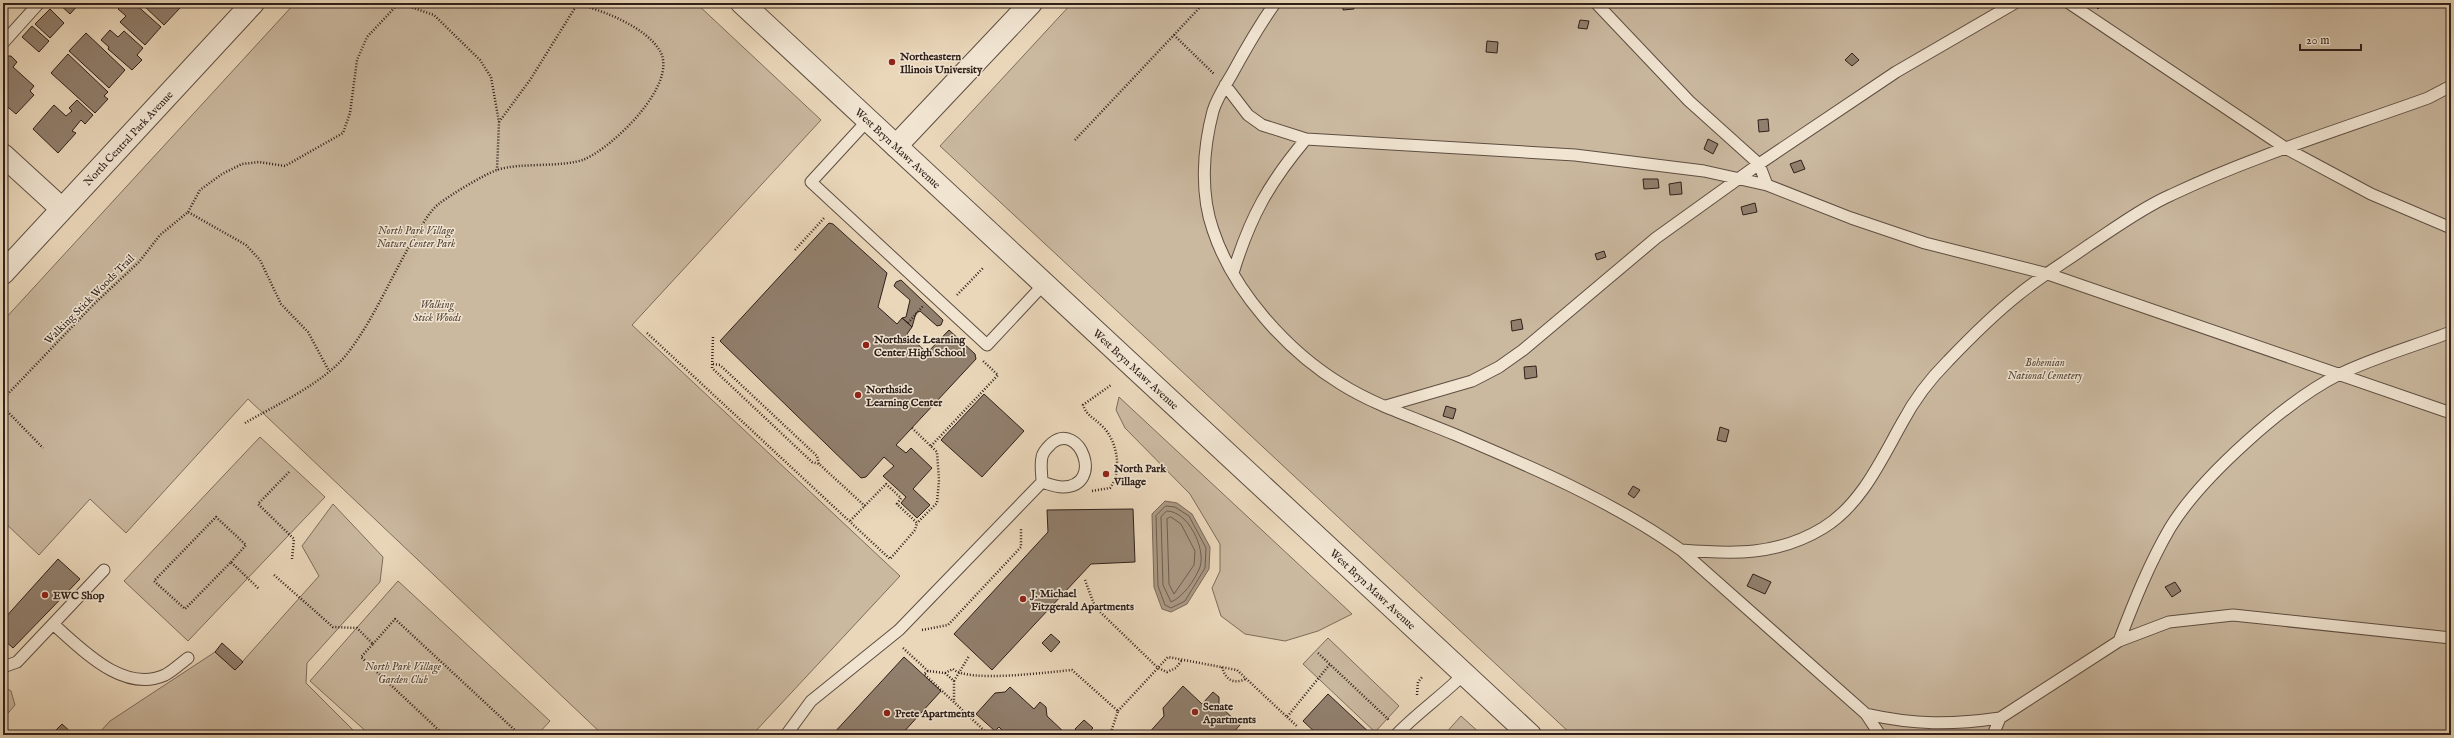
<svg xmlns="http://www.w3.org/2000/svg" width="2454" height="738" viewBox="0 0 2454 738" font-family="'IM FELL English',serif">
	<style>
		.green { fill: #cab89f; stroke: #7d6c5c }
		.water { fill: #ab9984; stroke: #7a695a }
		.lines { fill: none; stroke-linecap: round; stroke-linejoin: round }
		.shore { stroke: #6e5c4f; stroke-width: 1 }
		.building { fill: #917f6d; stroke: #30201a }
		.service-casing { stroke: #5e4e42; stroke-width: 13 }
		.minor-casing { stroke: #5e4e42; stroke-width: 24 }
		.tertiary-casing { stroke: #5e4e42; stroke-width: 24 }
		.path { stroke: #30201a; stroke-width: 2.5; stroke-dasharray: 1 2; stroke-linecap: butt }
		.service { stroke: #f1e5d2; stroke-width: 11 }
		.minor { stroke: #f1e5d2; stroke-width: 22 }
		.tertiary { stroke: #f1e5d2; stroke-width: 22 }
		.poi-dot { fill: #8f2418; stroke: #f1e5d2; stroke-width: 1.5 }
		.labels { text-anchor: middle; stroke-width: 3; stroke-linejoin: round; paint-order: stroke }
		.poi-label { font-size: 11px; font-weight: bold; fill: #30201a; stroke: #f1e5d2; text-anchor: start }
		.street-label { font-size: 11px; fill: #30201a; stroke: #f1e5d2 }
		.park-label { font-size: 11px; font-style: italic; fill: #56463b; stroke: #f1e5d2 }
	</style>
	<rect width="100%" height="100%" fill="#ead7ba"/>
	<filter id="stains"><feTurbulence type="fractalNoise" baseFrequency=".005" numOctaves="4"/><feColorMatrix values="0 0 0 0 .2 0 0 0 0 .09 0 0 0 0 .02 0 0 0 .5 -.17"/></filter>
	<radialGradient id="worn" r=".72"><stop offset=".6" stop-color="#630" stop-opacity="0"/><stop offset="1" stop-color="#630" stop-opacity=".3"/></radialGradient>
	<path class="green" d="M295,3H696L821,120L632,325L900,576L752,735H603L248,399L126,533L90,499L39,555L3,521V321Z
		M1072,3H2451V735H1572L940,146Z
		M1119,397L1352,614L1318,631L1285,641L1245,634L1221,616L1212,588L1220,571V544L1190,494L1125,428L1116,410Z
		M260,437L325,497L188,641L124,581Z
		M333,504L383,557L380,582L307,663L306,683L358,735H97L110,721L215,652L235,670L319,576L302,546Z
		M398,581L550,721L537,735H370L310,681Z
		M1328,638L1399,706L1375,732L1303,664Z
		M3,686L11,691L15,705L3,719Z
		M1461,716L1482,735H1444Z"/>
	<path class="water" d="M1165,501L1177,503L1192,514L1210,547L1209,569L1187,604L1171,612L1162,609L1154,587L1152,514Z"/>
	<g class="lines">
		<path class="shore" d="M1166,506L1175,507L1189,516L1206,548L1205,568L1185,601L1171,608L1165,605L1158,586L1156,516Z
			M1167,511C1188,511 1206,548 1200,567C1195,580 1183,597 1171,602L1163,585L1161,517Z
			M1171,517L1181,524L1195,551L1194,565L1174,594L1169,584L1167,519Z"/>
	</g>
	<path class="building" d="M58,3H80L70,14Z
		M124,3H134L161,27L145,45L120,22L126,16L118,9Z
		M141,3H175L180,8L164,25Z
		M1343,3H1353L1354,9L1343,10Z
		M2092,3H2103L2098,9Z
		M50,9L64,23L50,38L35,24Z
		M1580,20L1589,21L1587,29L1578,28Z
		M32,26L49,41L39,52L22,37Z
		M110,30L118,37L124,31L143,48L137,55L142,60L132,70L108,49L109,47L101,40Z
		M86,33L125,70L109,88L69,51Z
		M1487,41L1498,42L1497,53L1486,52Z
		M1852,53L1859,60L1852,66L1845,60Z
		M68,54L108,92L104,96L108,99L95,113L51,73Z
		M4,56H11L17,62L13,67L34,86L30,91L34,95L16,114L3,103Z
		M77,100L93,115L85,124L81,120L72,131L76,133L58,153L33,129L54,105L66,116L72,111L69,108Z
		M1768,119L1769,131L1759,132L1758,120Z
		M1708,139L1718,144L1713,154L1704,149Z
		M1801,160L1805,169L1794,173L1790,164Z
		M1643,179H1658L1659,188L1644,189Z
		M1681,182L1682,194L1670,195L1669,184Z
		M1755,203L1757,212L1743,215L1741,207Z
		M829,223L833,224L887,273L878,307L897,324L902,318L908,323L912,327L907,334L927,353L949,330L975,354L976,359L896,445L906,453L911,448L932,468L913,489L930,505L917,518L901,503L906,497L883,476L894,466L884,457L866,477L861,478L720,341Z
		M1604,251L1606,257L1597,260L1595,254Z
		M901,280L943,320L941,325L937,326L920,311L916,313L912,327L902,318L906,317L910,300L894,286L896,282Z
		M1521,319L1523,329L1512,331L1511,321Z
		M1536,366L1537,377L1525,379L1524,367Z
		M984,394L1024,431L982,477L941,440Z
		M1446,406L1456,409L1453,419L1443,416Z
		M1720,427L1729,430L1726,442L1717,440Z
		M1633,486L1640,490L1634,498L1628,494Z
		M1133,509L1135,562L1091,564L992,670L954,634L1048,532L1047,510Z
		M58,559L80,579L13,648L3,639V620Z
		M1753,574L1771,582L1765,594L1747,586Z
		M2175,582L2181,591L2172,597L2165,587Z
		M1051,634L1060,642L1051,652L1042,643Z
		M222,643L243,662L235,670L215,652Z
		M904,657L941,691L901,735H832Z
		M1183,686L1202,704L1213,692L1219,697V705L1240,725L1231,735H1147L1164,716L1163,708Z
		M1010,687L1034,709L1040,702L1046,707L1047,716L1067,735H999L1003,731L999,727L995,731L976,714L995,693L1005,692Z
		M1328,694L1372,735H1318L1303,721Z
		M1084,720L1093,728L1086,735H1081L1075,729Z
		M62,724L74,735H48L51,731L53,733Z
		M919,731L924,732L927,735H916Z"/>
	<g class="lines">
		<g class="service-casing">
			<path id="service" d="M1275,3C1259,26 1245,50 1232,74C1225,86 1217,98 1213,111C1203,149 1200,193 1213,230C1233,291 1287,351 1341,384C1376,406 1418,419 1456,435C1534,468 1612,501 1681,550L1866,714L1880,735
				M1596,3L1689,101L1759,164L1767,185
				M2069,3L2287,149L2371,194L2451,228
				M3,43L39,3
				M1225,85L1248,115L1262,125L1306,139L1575,155L1704,171L1767,185L1851,218L1925,243L2048,274L2451,413
				M868,120L811,182L987,345L1044,284
				M1233,273C1250,217 1269,183 1306,139
				M1386,406L1472,381L1499,367L1523,350L1656,238L1759,164L1896,72L2015,3
				M1681,550C1733,554 1777,556 1823,528C1861,505 1881,460 1902,423C1913,402 1931,378 1948,361C1970,338 1993,315 2018,295C2040,277 2065,262 2089,245C2115,228 2142,208 2171,195C2253,156 2342,129 2428,98L2451,86
				M53,624C82,649 123,694 165,675C173,671 181,663 188,658
				M2119,641C2134,602 2149,564 2170,528C2201,477 2287,400 2340,374C2375,357 2415,346 2451,332
				M3,667L17,662L104,570
				M1866,714C1915,725 1951,725 2000,718L1993,735
				M2000,718L2119,641L2169,622L2233,615L2451,638
				M786,735L811,701L899,630L1042,482C1042,474 1040,465 1042,457C1043,451 1048,447 1052,443C1080,421 1105,486 1063,487C1056,487 1048,484 1042,482
				M1396,735C1417,713 1442,696 1464,674"/>
		</g>
		<g class="minor-casing">
			<path id="minor" d="M896,146L1031,3
				M3,155L62,209
				M3,273L253,3"/>
		</g>
		<g class="tertiary-casing">
			<path id="tertiary" d="M742,3L1530,735"/>
		</g>
		<path class="path" d="M1174,35L1214,74
			M499,122L530,80L578,3
			M1075,140L1204,3
			M188,212L200,190L222,174L242,164L259,162L285,166L343,133L350,113L357,60L367,37L399,3L434,15L480,60L491,77L499,122L497,170
			M795,250L825,217
			M957,295L984,267
			M908,323L923,306
			M647,333L890,559L915,530L917,523L897,504L901,498L886,484L850,521
			M713,337L712,368L812,462L819,464L865,506
			M713,364L720,365L817,456L819,464
			M3,399L93,305L139,262L160,235L188,212L246,245L260,260L281,304L308,332L329,371
			M3,407L43,448
			M245,423C276,405 324,383 347,354C375,318 392,274 416,235C423,224 430,210 440,203C452,194 483,175 497,170C520,162 564,168 585,159C613,147 679,84 660,51C647,29 611,14 588,7L586,3
			M912,428L937,452L939,480L937,503L917,523
			M931,446L998,375L982,360
			M289,472L258,504L294,539L292,559
			M1092,491L1110,488C1123,470 1117,439 1101,425C1093,417 1087,416 1083,405L1111,385
			M231,562L246,545L216,517L154,581L185,609L231,562L259,589
			M274,575L333,627L357,628L373,644L361,657L444,735
			M1085,580L1095,607L1158,668L1167,672L1176,668L1182,660
			M922,630L948,625L1021,547V528
			M373,644L395,619L520,735
			M903,648L928,671L945,673L954,681V702
			M1318,653L1389,720
			M1222,667C1226,681 1234,684 1246,679
			M928,671L924,674L989,735
			M945,673L953,669C968,683 1049,672 1072,670L1118,711L1110,735
			M954,681L969,656
			M1417,695L1418,682L1423,676
			M1118,711L1168,657L1237,670L1287,717L1330,664
			M1287,717L1298,727
			M1089,733L1091,735"/>
		<use href="#service" class="service"/>
		<use href="#minor" class="minor"/>
		<use href="#tertiary" class="tertiary"/>
	</g>
	<g class="poi-dot">
		<circle cx="892" cy="62" r="4"/>
		<circle cx="866" cy="345" r="4"/>
		<circle cx="858" cy="395" r="4"/>
		<circle cx="1106" cy="474" r="4"/>
		<circle cx="45" cy="595" r="4"/>
		<circle cx="1023" cy="599" r="4"/>
		<circle cx="1195" cy="712" r="4"/>
		<circle cx="887" cy="713" r="4"/>
	</g>
	<g class="labels">
		<g class="poi-label">
			<text x="900" y="60">Northeastern<tspan x="900" dy="13">Illinois University</tspan></text>
			<text x="874" y="343">Northside Learning<tspan x="874" dy="13">Center High School</tspan></text>
			<text x="866" y="393">Northside<tspan x="866" dy="13">Learning Center</tspan></text>
			<text x="1114" y="472">North Park<tspan x="1114" dy="13">Village</tspan></text>
			<text x="1031" y="597">J. Michael<tspan x="1031" dy="13">Fitzgerald Apartments</tspan></text>
			<text x="53" y="599">EWC Shop</text>
			<text x="1203" y="710">Senate<tspan x="1203" dy="13">Apartments</tspan></text>
			<text x="895" y="717">Prete Apartments</text>
		</g>
		<g class="street-label">
			<text transform="translate(128 138) rotate(-47)" y="4">North Central Park Avenue</text>
			<text transform="translate(898 148) rotate(43)" y="4">West Bryn Mawr Avenue</text>
			<text transform="translate(89 299) rotate(-45)" y="4">Walking Stick Woods Trail</text>
			<text transform="translate(1136 369) rotate(43)" y="4">West Bryn Mawr Avenue</text>
			<text transform="translate(1373 589) rotate(43)" y="4">West Bryn Mawr Avenue</text>
		</g>
		<g class="park-label">
			<text x="416" y="234">North Park Village<tspan x="416" dy="13">Nature Center Park</tspan></text>
			<text x="437" y="308">Walking<tspan x="437" dy="13">Stick Woods</tspan></text>
			<text x="2045" y="366">Bohemian<tspan x="2045" dy="13">National Cemetery</tspan></text>
			<text x="403" y="670">North Park Village<tspan x="403" dy="13">Garden Club</tspan></text>
		</g>
	</g>
	<rect width="2454" height="738" fill="none" stroke="#ead7ba" stroke-width="16"/>
	<rect x="4" y="4" width="2446" height="730" fill="none" stroke="#30201a" stroke-width="2"/>
	<rect x="8" y="8" width="2438" height="722" fill="none" stroke="#30201a"/>
	<path d="M2300 44v6h61v-6" fill="none" stroke="#30201a" stroke-width="2"/>
	<text x="2306" y="44" font-size="12" fill="#30201a" stroke="#f1e5d2" stroke-width="3" paint-order="stroke">20 m</text>
	<rect width="100%" height="100%" filter="url(#stains)"/>
	<rect width="100%" height="100%" fill="url(#worn)"/>
</svg>
